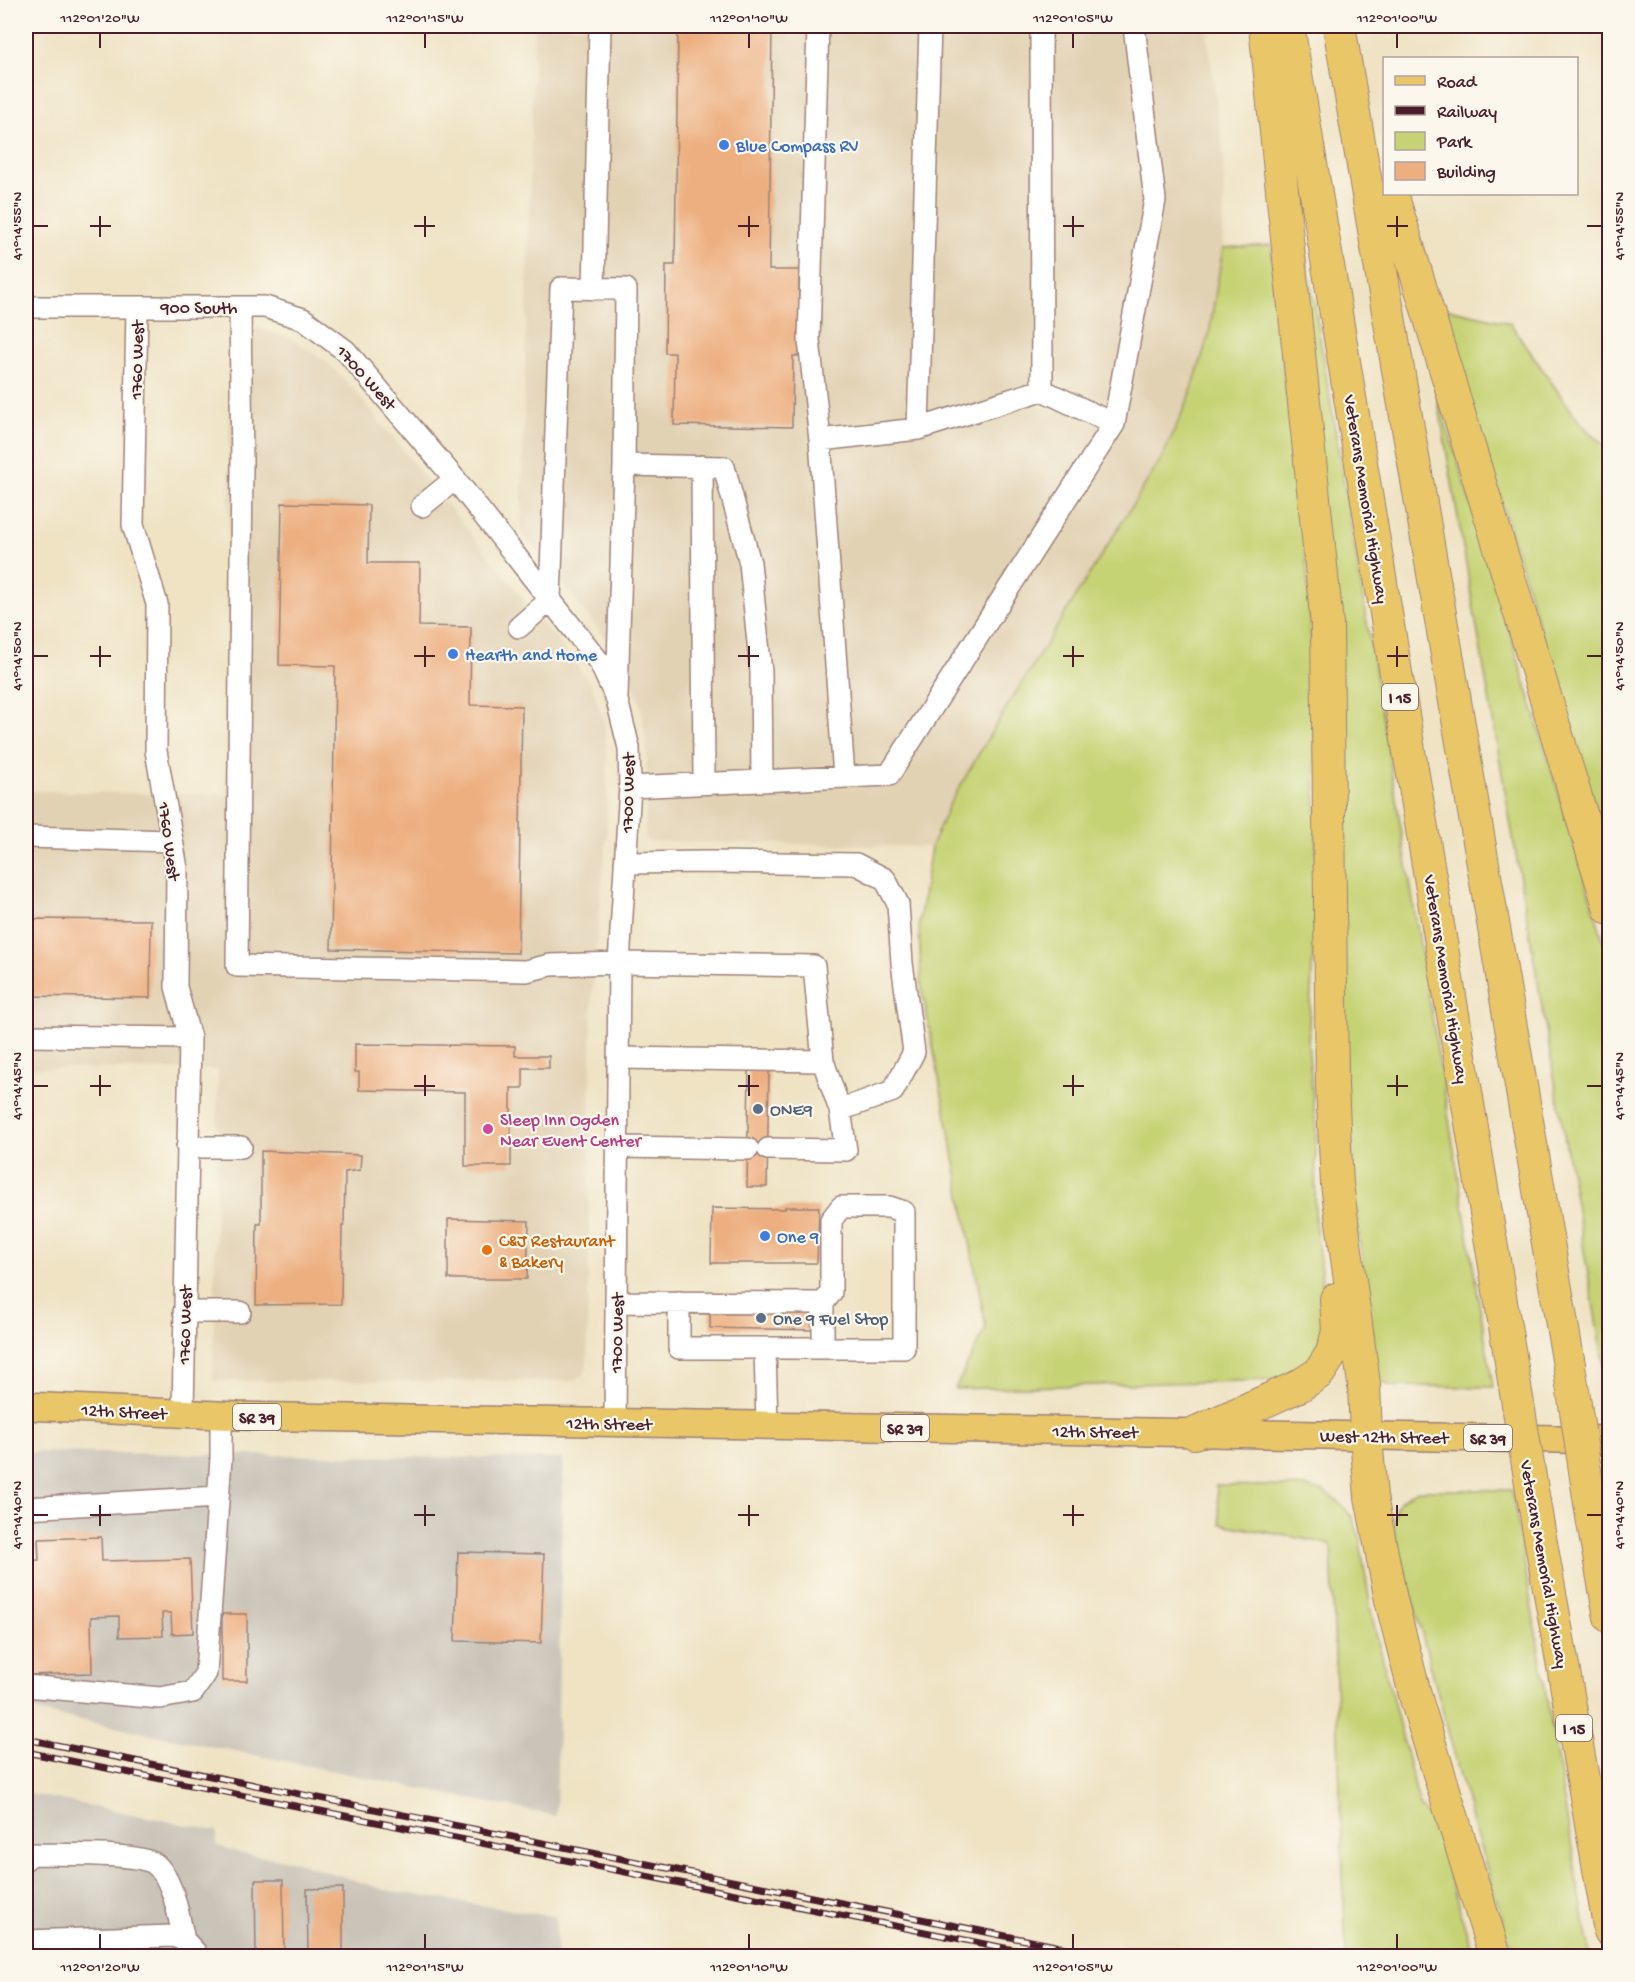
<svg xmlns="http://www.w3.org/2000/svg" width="1635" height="1982" viewBox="0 0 1635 1982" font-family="'Gochi Hand',sans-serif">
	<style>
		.built { fill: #e2d2b4 }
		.industrial { fill: #c9c3b8 }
		.green { fill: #c6d375; stroke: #887950; stroke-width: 1.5 }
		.building { fill: #edaf80 }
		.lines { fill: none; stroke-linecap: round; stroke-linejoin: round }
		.minor-casing { stroke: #9c8178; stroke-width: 24 }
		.major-casing { stroke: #9c8178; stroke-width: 30 }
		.highway-casing { stroke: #9c8178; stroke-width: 34 }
		.minor { stroke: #fff; stroke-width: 21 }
		.major { stroke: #e9c769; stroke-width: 27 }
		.highway { stroke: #e9c769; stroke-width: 32 }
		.rail-casing { stroke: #4a1f2b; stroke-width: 7 }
		.rail { stroke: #fbf7ec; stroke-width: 4.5; stroke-dasharray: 14; stroke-linecap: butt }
		.highway-bridge-casing { stroke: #9c8178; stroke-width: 34; stroke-linecap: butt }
		.highway-bridge { stroke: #e9c769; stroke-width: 32 }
		.ticks { fill: none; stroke: #4a1f2b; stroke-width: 2 }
		.shop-dot { fill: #3f7fe0; stroke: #fbf7ec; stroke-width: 2 }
		.service-dot { fill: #5c6f8a; stroke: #fbf7ec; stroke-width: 2 }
		.hotel-dot { fill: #d1479c; stroke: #fbf7ec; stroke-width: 2 }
		.food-dot { fill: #e8710a; stroke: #fbf7ec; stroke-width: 2 }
		.labels { text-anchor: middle; stroke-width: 4.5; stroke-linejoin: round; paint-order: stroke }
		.shield { fill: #fbf7ec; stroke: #7f6065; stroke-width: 1.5 }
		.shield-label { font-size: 16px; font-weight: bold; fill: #4a1f2b }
		.shop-label { font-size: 18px; fill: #366cbe; stroke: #fbf7ec; text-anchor: start }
		.street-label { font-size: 18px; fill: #4a1f2b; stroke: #fbf7ec }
		.service-label { font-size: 18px; fill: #4e5e75; stroke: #fbf7ec; text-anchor: start }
		.hotel-label { font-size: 18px; fill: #b23c85; stroke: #fbf7ec; text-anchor: start }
		.food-label { font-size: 18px; fill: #c56008; stroke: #fbf7ec; text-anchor: start }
		.neatline { fill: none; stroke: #4a1f2b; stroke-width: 2 }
		.ticks-label { font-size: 15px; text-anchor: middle; fill: #4a1f2b }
	</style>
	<rect width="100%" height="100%" fill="#fbf7ec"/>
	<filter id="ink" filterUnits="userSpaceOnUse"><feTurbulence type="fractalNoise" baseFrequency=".0167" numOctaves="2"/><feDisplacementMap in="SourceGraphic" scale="12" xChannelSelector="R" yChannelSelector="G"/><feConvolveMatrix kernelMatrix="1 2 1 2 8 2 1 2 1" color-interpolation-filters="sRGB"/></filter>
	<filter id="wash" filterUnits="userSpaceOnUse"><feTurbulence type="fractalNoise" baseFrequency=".008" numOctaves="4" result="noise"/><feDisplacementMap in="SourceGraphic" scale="24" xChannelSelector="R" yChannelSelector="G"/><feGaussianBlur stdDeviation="1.35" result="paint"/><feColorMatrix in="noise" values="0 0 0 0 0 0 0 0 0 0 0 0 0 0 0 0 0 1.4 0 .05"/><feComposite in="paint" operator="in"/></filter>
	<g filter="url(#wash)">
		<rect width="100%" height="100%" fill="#efe3c4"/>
		<path class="built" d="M534,26H1206L1224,158L1223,248L1209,334L1190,395L1163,456L994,728L949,805L931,847L645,841L647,749L641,708L631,676L615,650L521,532Z
			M230,326L261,329L292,339L326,361L355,391L568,654L591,685L604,720L607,752V830L592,991L587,1366L583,1375L573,1381H213L218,1070L26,1068V791L226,795Z"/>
		<path class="industrial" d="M26,1452L563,1459L556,1816L26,1709Z
			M26,1793L217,1831V1846L243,1854L290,1860L385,1890L556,1917V1956H26Z"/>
		<path class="green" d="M1294,180L1493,1387L1393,1386L1386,1384L1377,1374L1351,1175Z
			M1271,245L1282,362L1301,502L1310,609L1314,698L1317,881L1308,1044L1316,1131L1315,1221L1327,1323L1312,1362L1276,1380L955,1389L986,1327L921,984L919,923L931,847L949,805L994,728L1163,456L1190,395L1209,334L1223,248Z
			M1444,308L1510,323L1580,423L1609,450V853L1460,368Z
			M1436,390L1609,959V1390H1608Z
			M1216,1485L1306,1487L1322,1491L1338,1501L1352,1517L1359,1535L1372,1617L1420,1807L1433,1822L1474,1956H1346L1331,1544L1221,1524Z
			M1418,1490H1512L1590,1956H1514L1475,1831L1394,1530C1393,1507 1397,1500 1418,1490Z"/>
		<g id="blocks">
			<path class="building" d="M678,26H772L769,270H799V356H793L792,427L674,425L675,353H665L666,265H675Z
				M282,503L369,505L368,563H420L419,626L471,627L470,705L522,706L518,953L331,949L335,666L279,665Z
				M26,919L151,920L150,998L26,996Z
				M355,1044L515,1046V1056H549V1068H523V1088H511V1166H465V1092L359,1090V1072H355Z
				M749,1070H769L767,1187H747Z
				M261,1151L361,1155L360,1170L345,1172L344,1226H342L341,1304L256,1305L257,1224H261Z
				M785,1207H819L817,1263H711L712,1208L785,1209Z
				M448,1219L529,1221L527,1279H448Z
				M710,1306L813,1308V1330L710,1328Z
				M101,1537L102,1561L190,1559L193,1633L172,1634L171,1613H162L163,1636L119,1637V1616L91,1617L92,1673L26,1675V1561L39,1560L38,1539Z
				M458,1552L544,1554L541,1643L455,1641Z
				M222,1614H247V1681H222Z
				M255,1880H283L284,1956H256Z
				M343,1888V1956H308L307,1889Z"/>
		</g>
	</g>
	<g filter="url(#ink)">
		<use href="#blocks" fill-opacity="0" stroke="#9c8178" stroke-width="1.5"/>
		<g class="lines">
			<g class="minor-casing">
				<path id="minor" d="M818,26L809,340L820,440
					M1041,26L1042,390L1114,424
					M594,289L600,26
					M26,307H265L303,319L346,351L455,479L600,663L617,700L629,748L630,787L619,963L615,1423
					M137,307L133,525L157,604L156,751L177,868L176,987L190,1038L183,1414
					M240,307L242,465L237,966L526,971L550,965L619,963L814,966L823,1061L840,1110L846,1150L768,1149
					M918,429L1042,390
					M702,466L704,783
					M422,506L455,479
					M519,627L550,600L561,288L626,289L624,465
					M617,697L624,465L724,467L750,563L761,672L762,781
					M844,777L820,440L918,429L930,26
					M630,787L889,775L1114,424L1155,200L1134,26
					M26,837L172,841
					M625,863L708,862L856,864L885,879L898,904L902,963L914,1052L893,1091L840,1110
					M26,1036L190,1038
					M618,1058L823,1061
					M187,1147H241
					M618,1147L748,1149
					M617,1302L823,1303V1348
					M679,1302V1348H904V1212L889,1207H841L831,1220V1293L823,1303
					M184,1312H240
					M765,1348L767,1426
					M26,1508L218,1497
					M26,1686L160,1698L193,1692L206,1673L221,1458V1416
					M26,1859L31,1854C55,1855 139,1852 155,1864C173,1878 179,1918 184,1940
					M26,1941L173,1936L184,1940L196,1953V1956"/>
			</g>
			<g class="major-casing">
				<path id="major" d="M26,1406L239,1416L1610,1440"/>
			</g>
			<g class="highway-casing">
				<path id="highway" d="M1265,26L1327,624L1332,1086L1337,1184L1364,1384L1366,1436L1371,1497L1391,1600L1417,1702L1495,1956
					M1288,26L1512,1368
					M1339,26L1569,1365
					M1392,194L1610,909
					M1194,1433L1299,1386L1319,1373L1332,1353L1338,1332L1336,1299
					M1593,1523L1610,1617
					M1538,1526L1610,1931"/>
			</g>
			<use href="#minor" class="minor"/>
			<use href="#major" class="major"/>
			<use href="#highway" class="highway"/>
			<g class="rail-casing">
				<path id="rail" d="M26,1739L1105,1956
					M26,1752L1045,1956"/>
			</g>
			<use href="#rail" class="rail"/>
			<g class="highway-bridge-casing">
				<path id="highway-bridge" d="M1569,1365L1593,1523
					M1512,1368L1538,1526"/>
			</g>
			<use href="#highway-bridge" class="highway-bridge"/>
		</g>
	</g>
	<path class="ticks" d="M100,33V48M425,33V48M749,33V48M1073,33V48M1397,33V48M100,216V237M425,216V237M749,216V237M1073,216V237M1397,216V237M33,226H48M90,226H111M414,226H435M738,226H759M1063,226H1084M1387,226H1408M1587,226H1602M100,646V667M425,646V667M749,646V667M1073,646V667M1397,646V667M33,656H48M90,656H111M414,656H435M738,656H759M1063,656H1084M1387,656H1408M1587,656H1602M100,1075V1096M425,1075V1096M749,1075V1096M1073,1075V1096M1397,1075V1096M33,1086H48M90,1086H111M414,1086H435M738,1086H759M1063,1086H1084M1387,1086H1408M1587,1086H1602M100,1505V1526M425,1505V1526M749,1505V1526M1073,1505V1526M1397,1505V1526M33,1515H48M90,1515H111M414,1515H435M738,1515H759M1063,1515H1084M1387,1515H1408M1587,1515H1602M100,1934V1949M425,1934V1949M749,1934V1949M1073,1934V1949M1397,1934V1949"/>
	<g class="shop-dot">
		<circle cx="724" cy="145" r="6"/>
		<circle cx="453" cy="654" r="6"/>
		<circle cx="765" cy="1236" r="6"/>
	</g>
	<g class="service-dot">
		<circle cx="758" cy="1109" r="6"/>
		<circle cx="761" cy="1318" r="6"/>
	</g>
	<circle class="hotel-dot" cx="488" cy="1129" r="6"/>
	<circle class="food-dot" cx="487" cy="1250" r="6"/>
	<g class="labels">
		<g class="shield">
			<rect x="1382" y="684" width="36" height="26" rx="4.5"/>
			<rect x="233" y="1404" width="48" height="26" rx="4.5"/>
			<rect x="881" y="1415" width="48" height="26" rx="4.5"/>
			<rect x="1464" y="1425" width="48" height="26" rx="4.5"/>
			<rect x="1556" y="1715" width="36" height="26" rx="4.5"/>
		</g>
		<g class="shield-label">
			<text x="1400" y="703">I 15</text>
			<text x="257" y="1423">SR 39</text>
			<text x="905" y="1434">SR 39</text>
			<text x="1488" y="1444">SR 39</text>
			<text x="1574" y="1734">I 15</text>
		</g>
		<g class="shop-label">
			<text x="736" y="151">Blue Compass RV</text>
			<text x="465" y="660">Hearth and Home</text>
			<text x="777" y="1242">One 9</text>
		</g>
		<g class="street-label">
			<text x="199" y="313">900 South</text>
			<text transform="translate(136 360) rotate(-89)" y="6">1760 West</text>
			<text transform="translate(367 377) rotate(48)" y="6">1700 West</text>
			<text transform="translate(1367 499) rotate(81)" y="6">Veterans Memorial Highway</text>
			<text transform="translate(627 793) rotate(-89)" y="6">1700 West</text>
			<text transform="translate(170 841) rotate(82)" y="6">1760 West</text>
			<text transform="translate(1447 979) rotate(81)" y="6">Veterans Memorial Highway</text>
			<text transform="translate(184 1325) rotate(-89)" y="6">1760 West</text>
			<text transform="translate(616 1333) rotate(-89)" y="6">1700 West</text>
			<text transform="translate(124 1411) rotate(3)" y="6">12th Street</text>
			<text transform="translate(609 1423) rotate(1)" y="6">12th Street</text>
			<text transform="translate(1095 1431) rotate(1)" y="6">12th Street</text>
			<text transform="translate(1384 1436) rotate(1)" y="6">West 12th Street</text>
			<text transform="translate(1545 1564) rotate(80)" y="6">Veterans Memorial Highway</text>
		</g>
		<g class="service-label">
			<text x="770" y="1115">ONE9</text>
			<text x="773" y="1324">One 9 Fuel Stop</text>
		</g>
		<g class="hotel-label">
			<text x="500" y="1125">Sleep Inn Ogden<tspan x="500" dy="21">Near Event Center</tspan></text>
		</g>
		<g class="food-label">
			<text x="499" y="1246">C&amp;J Restaurant<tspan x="499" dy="21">&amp; Bakery</tspan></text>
		</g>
	</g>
	<rect width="1635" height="1982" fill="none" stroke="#fbf7ec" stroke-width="66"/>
	<rect x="1383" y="57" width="195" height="138" fill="#fbf7ec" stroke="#b4a19f" stroke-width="1.5"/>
	<rect x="1395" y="76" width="30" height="9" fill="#e9c769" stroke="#b4a19f" stroke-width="1.5"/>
	<text x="1437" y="87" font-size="18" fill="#4a1f2b">Road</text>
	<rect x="1395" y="106" width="30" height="9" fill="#4a1f2b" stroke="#b4a19f" stroke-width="1.5"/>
	<text x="1437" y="117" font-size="18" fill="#4a1f2b">Railway</text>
	<rect x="1395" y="132" width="30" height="18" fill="#c6d375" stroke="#b4a19f" stroke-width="1.5"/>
	<text x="1437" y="147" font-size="18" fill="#4a1f2b">Park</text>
	<rect x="1395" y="162" width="30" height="18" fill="#edaf80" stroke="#b4a19f" stroke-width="1.5"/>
	<text x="1437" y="177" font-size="18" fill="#4a1f2b">Building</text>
	<rect x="33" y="33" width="1569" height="1916" class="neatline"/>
	<g class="ticks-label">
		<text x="100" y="22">112°01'20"W</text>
		<text x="425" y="22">112°01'15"W</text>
		<text x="749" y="22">112°01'10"W</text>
		<text x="1073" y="22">112°01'05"W</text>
		<text x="1397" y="22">112°01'00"W</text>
		<text transform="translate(16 226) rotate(-90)" y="5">41°14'55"N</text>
		<text transform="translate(1618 226) rotate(-90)" y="5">41°14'55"N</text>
		<text transform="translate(16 656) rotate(-90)" y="5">41°14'50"N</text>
		<text transform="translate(1618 656) rotate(-90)" y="5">41°14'50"N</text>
		<text transform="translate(16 1086) rotate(-90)" y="5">41°14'45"N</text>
		<text transform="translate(1618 1086) rotate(-90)" y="5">41°14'45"N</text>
		<text transform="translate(16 1515) rotate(-90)" y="5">41°14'40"N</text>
		<text transform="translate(1618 1515) rotate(-90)" y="5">41°14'40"N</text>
		<text x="100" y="1971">112°01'20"W</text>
		<text x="425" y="1971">112°01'15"W</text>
		<text x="749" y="1971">112°01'10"W</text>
		<text x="1073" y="1971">112°01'05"W</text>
		<text x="1397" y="1971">112°01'00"W</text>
	</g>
</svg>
